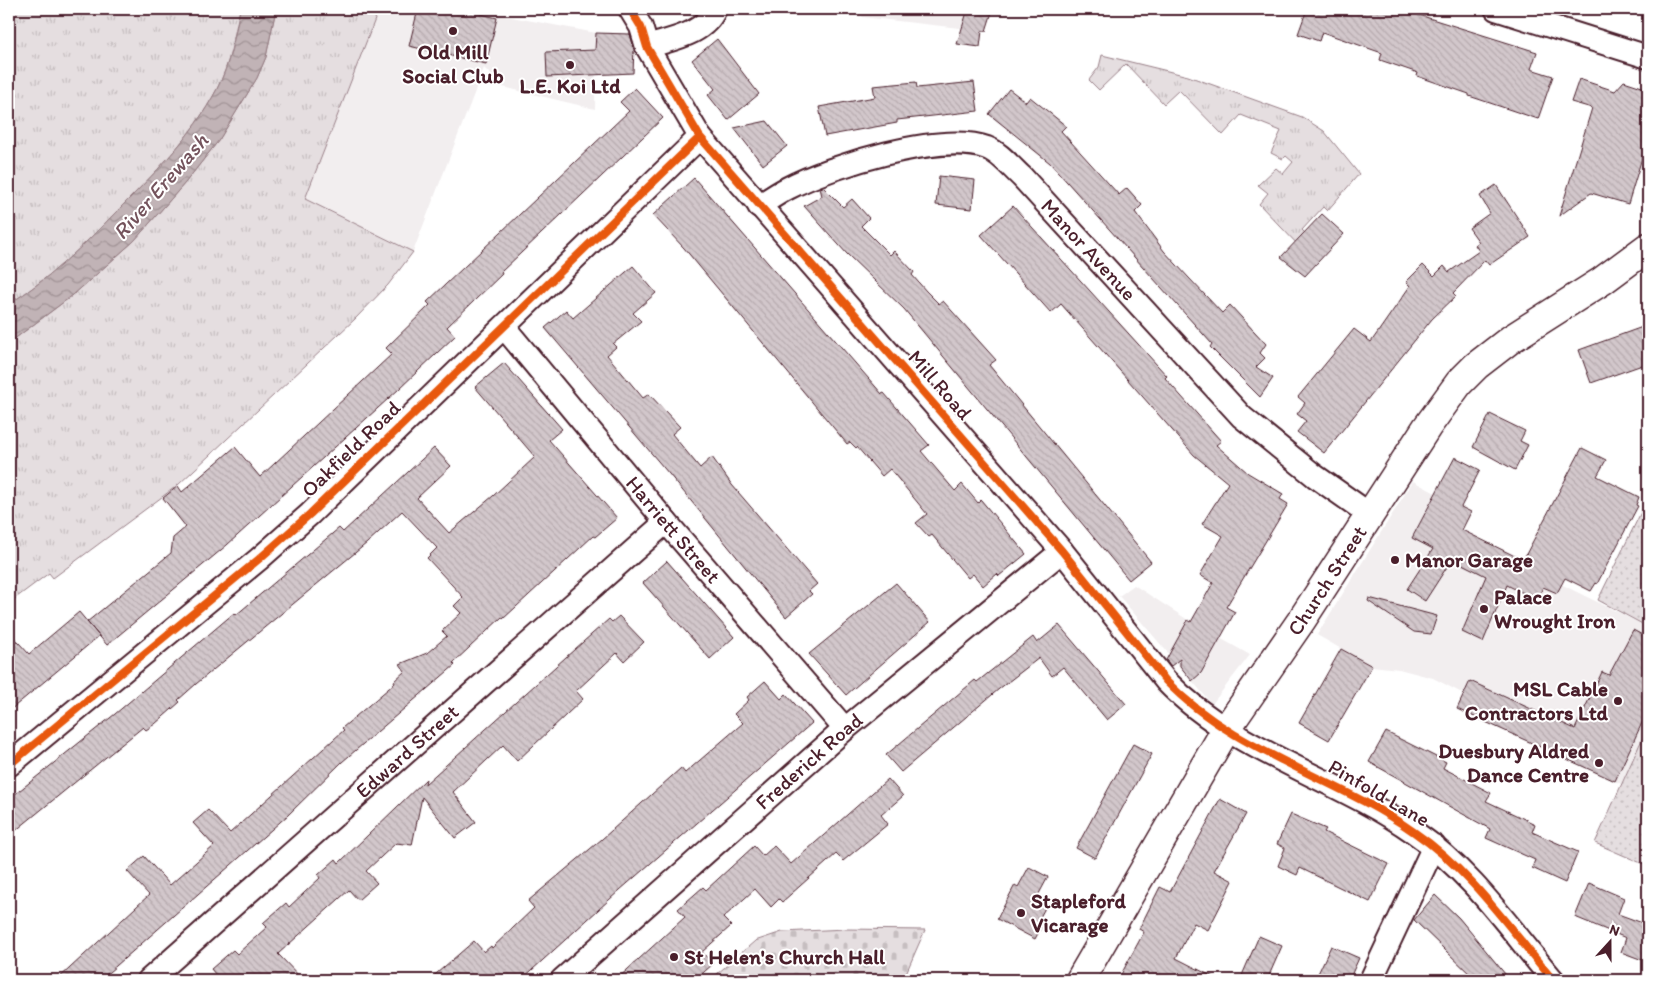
<svg xmlns="http://www.w3.org/2000/svg" width="1657" height="989" viewBox="0 0 1657 989" font-family="Itim,sans-serif">
	<style>
		.built { fill: #f2eeef }
		.grass { fill: url(#grass-tufts); stroke: #987e86 }
		.cemetery { fill: url(#cemetery-stones); stroke: #987e86 }
		.park { fill: url(#park-dots); stroke: #987e86 }
		.water { fill: url(#water-waves); stroke: #91787e }
		.building { fill: url(#building-back-hatch); stroke: #4a1f2b }
		.lines { fill: none; stroke-linecap: round; stroke-linejoin: round }
		.minor-casing { stroke: #4a1f2b; stroke-width: 26 }
		.secondary-casing { stroke: #4a1f2b; stroke-width: 31 }
		.minor { stroke: #fff; stroke-width: 22 }
		.secondary { stroke: #fff; stroke-width: 28 }
		.cycleway-casing { stroke: #fff; stroke-width: 11 }
		.cycleway { stroke: #e8590c; stroke-width: 8 }
		.poi-dot { fill: #4a1f2b; stroke: #fff; stroke-width: 2 }
		.labels { text-anchor: middle; stroke-width: 4; stroke-linejoin: round; paint-order: stroke }
		.poi-label { font-size: 21px; font-weight: bold; fill: #4a1f2b; stroke: #fff; text-anchor: start }
		.street-label { font-size: 21px; fill: #4a1f2b; stroke: #fff }
		.water-label { font-size: 22px; font-style: italic; fill: #74535c; stroke: #fff }
	</style>
	<defs>
		<pattern id="grass-tufts" width="24" height="20" patternUnits="userSpaceOnUse" patternTransform="scale(1.25)"><rect width="24" height="20" fill="#e5dee0"/><path d="M3 7l-1-3M5 7V3M7 7l1-3M15 17l-1-3M17 17v-4M19 17l1-3" fill="none" stroke="#c6bec0"/></pattern>
		<pattern id="cemetery-stones" width="16" height="16" patternUnits="userSpaceOnUse" patternTransform="scale(1.25)"><rect width="16" height="16" fill="#e5dee0"/><path d="M2 7V4a2 2 0 0 1 4 0v3zM10 15v-3a2 2 0 0 1 4 0v3z" fill="#c6bec0"/></pattern>
		<pattern id="park-dots" width="8" height="8" patternUnits="userSpaceOnUse" patternTransform="scale(1.25)"><rect width="8" height="8" fill="#e5dee0"/><path d="M2 2h.1M6 6h.1" fill="none" stroke="#c6bec0" stroke-width="1.8" stroke-linecap="round"/></pattern>
		<pattern id="water-waves" width="16" height="10" patternUnits="userSpaceOnUse" patternTransform="scale(1.25)"><rect width="16" height="10" fill="#c1b3b6"/><path d="M0 5q4-4 8 0t8 0" fill="none" stroke="#9f9194"/></pattern>
		<pattern id="building-back-hatch" width="6" height="6" patternUnits="userSpaceOnUse" patternTransform="scale(1.25)"><rect width="6" height="6" fill="#d2c7cb"/><path d="M-1 5l2 2M0 0l6 6M5-1l2 2" fill="none" stroke="#b6aaae"/></pattern>
	</defs>
	<rect width="100%" height="100%" fill="#fff"/>
	<filter id="ink" filterUnits="userSpaceOnUse"><feTurbulence type="fractalNoise" baseFrequency=".02" numOctaves="2"/><feDisplacementMap in="SourceGraphic" scale="10" xChannelSelector="R" yChannelSelector="G"/><feConvolveMatrix kernelMatrix="1 2 1 2 8 2 1 2 1" color-interpolation-filters="sRGB"/></filter>
	<g filter="url(#ink)">
		<path class="built" d="M379,9H469L596,33L595,109L503,87L484,68L413,252L305,199Z
			M866,9H993L986,31L862,17Z
			M1413,481L1471,512L1462,530L1508,553L1506,557L1648,627V726L1621,784L1476,718L1483,704L1433,678L1399,669L1371,666L1317,635Z
			M1134,585L1188,620L1250,655L1212,704L1119,596Z"/>
		<path class="grass" d="M9,9H240C234,36 230,64 217,89C192,137 153,175 116,212C83,246 49,279 9,304Z
			M276,9H379L305,199L413,252L388,285L355,319L178,485L53,578L49,573L9,603V343L73,295L134,241L185,183L219,140L257,78L266,57Z
			M1102,55L1188,76L1302,117L1324,131L1359,174L1327,211L1323,207L1302,230L1309,237L1301,248L1259,204L1268,193L1258,185L1276,168L1283,174L1293,162L1286,156L1283,159L1271,153L1281,131L1241,115L1223,135L1179,90L1164,104L1126,64L1099,90L1089,80L1099,67Z"/>
		<path class="cemetery" d="M846,929L925,930L903,980H710L755,941L782,932Z"/>
		<path class="park" d="M1648,498V627L1598,600Z
			M1648,726V866L1595,843Z"/>
		<path class="water" d="M240,9H276L266,57L257,78L219,140L185,183L134,241L73,295L9,343V304C49,279 83,246 116,212C153,175 192,137 217,89C230,64 235,36 240,9Z"/>
		<path class="building" d="M418,9H461L497,18L486,64L409,46Z
			M968,9H993L986,31H982L980,47L957,44Z
			M1307,9H1400L1537,52L1531,69L1553,76L1538,119L1469,96V94L1417,76L1418,73L1380,60L1382,53L1322,32L1319,41L1298,34Z
			M596,33L630,34L634,48L633,73L547,77L546,52L595,50Z
			M717,39L759,94L728,120L708,95L715,89L692,60Z
			M1579,79L1615,91L1624,81L1648,89V138L1628,204L1591,193L1559,216L1592,108L1571,102Z
			M916,82L917,88L974,82L978,111L897,120V123L825,136L819,107L875,97L873,86Z
			M635,88L663,118L501,272L502,274L447,327L455,336L399,389L227,545L107,645L87,622L171,553L173,538L186,527L163,498L178,486L182,492L235,447L260,477L392,354L386,348L430,305L427,302L629,111L620,102Z
			M1009,89L1026,102L1030,97L1066,126L1061,131L1119,195L1127,188L1142,205L1135,212L1164,251L1189,278L1222,313L1230,305L1266,344L1260,353L1265,358L1256,367L1273,378L1260,397L1210,347L1212,344L1050,163L989,114Z
			M767,121L787,146L763,165L734,128Z
			M939,176L975,180L972,209L936,205Z
			M694,178L882,394L884,393L929,445L921,451L955,491L962,484L978,503L981,500L1026,554L999,576L997,574L983,586L973,574L968,578L932,535L929,537L916,523L927,514L890,469L882,476L857,447L856,448L850,442L847,444L684,248L653,215Z
			M1496,185L1530,237L1489,265L1485,260L1453,293L1456,296L1432,319L1324,453L1297,432L1306,421L1297,414L1305,403L1298,397L1354,329L1371,342L1410,286L1406,282L1423,265L1434,276L1444,266L1449,272L1479,251L1475,245L1479,242L1469,228L1490,213L1480,196Z
			M823,187L843,207L852,199L869,218L861,226L890,255L894,251L914,272L912,275L926,291L939,304L943,301L996,360L989,365L1151,562L1129,580L904,309L847,254L804,206L822,196L820,188Z
			M1013,206L1167,376L1165,378L1221,441L1216,445L1248,473L1283,494L1280,499L1288,504L1226,607L1235,612L1201,673L1192,681L1180,666V659L1171,666L1166,660L1188,620L1191,622L1213,583L1200,575L1223,536L1202,524L1228,483L1194,455L1061,304L1051,313L981,235Z
			M1322,214L1344,234L1305,276L1281,257Z
			M633,266L656,293L633,313L641,321L613,344L616,347L607,355L643,398L649,394L680,427L672,434L700,468L712,457L732,485L817,584L809,591L812,594L786,617L669,474L545,328L566,310L573,318Z
			M1648,325V363L1591,383L1579,350Z
			M504,363L562,429L549,440L617,518L595,537L593,536L503,619L502,617L453,663L455,665L342,762L288,815L100,980H57L149,895L127,871L144,856L170,885L214,846L193,823L208,810L230,833L344,730L342,728L395,683L394,681L405,671L400,664L427,653L447,636L442,631L461,613L454,606L463,597L427,558L437,548L402,511L367,543L196,684L178,700L180,702L155,724L146,730L143,727L9,836V799L115,714L234,613L236,615L339,528L343,532L434,448L451,466L417,498L449,533L493,496L535,457L475,387Z
			M1490,414L1525,431L1520,441L1528,445L1515,470L1473,447Z
			M1582,448L1606,460L1597,476L1639,497L1636,505L1638,506L1597,584L1596,583L1591,591L1565,578L1557,593L1543,587L1537,600L1507,585L1483,642L1462,632L1486,576L1452,559L1425,601L1407,589L1433,549L1412,538L1455,457L1480,470L1461,507L1471,512L1462,530L1523,560Z
			M667,561L734,637L710,659L643,583Z
			M896,583L930,622L846,695L809,654Z
			M1369,598L1437,616L1431,634L1414,632L1368,601Z
			M79,612L99,636L9,711V632L29,654Z
			M619,616L644,642L624,661L617,653L576,691L583,699L517,761L503,745L453,792L476,822L455,838L422,797L412,845L396,843L366,871L377,883L358,900L349,890L278,954L303,980H220L211,969L233,950L237,954L267,927L263,923L286,903L289,907L320,878L318,875L336,859L339,863L426,779L425,784L566,657L609,619L612,622Z
			M1059,625L1126,704L1107,720L1063,667L1052,676L1039,658L999,689L901,772L886,755L975,680L977,682L1033,637L1037,643Z
			M1633,630L1648,638V710L1615,781L1457,709L1470,681L1575,729L1602,672L1609,675Z
			M1341,649L1372,666L1329,740L1299,723Z
			M765,681L781,699L786,694L812,723L620,890L521,980H429L474,941L484,952L491,946L492,948L534,908L528,901L602,839L681,768L685,773L743,723L734,714L749,700L747,697Z
			M1386,732L1446,762L1443,768L1491,793L1486,801L1535,824L1532,832L1578,852L1565,883L1532,868L1535,860L1486,838L1490,829L1369,762Z
			M1133,744L1152,754L1095,858L1076,848Z
			M888,779L903,796L881,815L888,824L843,861L836,854L782,902L779,899L771,907L755,889L723,918L731,926L702,952L713,964L695,980H616L685,917L678,909L703,887L706,890L754,846L763,856L774,846L791,864Z
			M1220,799L1246,814L1214,871L1233,881L1208,930L1194,923L1176,958L1219,980H1118L1144,932L1139,929L1160,887L1170,892Z
			M1291,814L1326,829L1324,832L1389,864L1370,902L1300,868L1297,875L1278,866L1285,848L1277,844Z
			M1029,867L1048,877L1034,903L1045,908L1040,917L1045,920L1035,939L997,919L1015,885L1018,887Z
			M1589,883L1624,898L1618,914L1648,925V962L1621,952L1626,938L1575,917Z
			M1435,895L1459,918L1510,980H1476L1414,920Z
			M1259,936L1282,946L1267,980H1240Z
			M1331,946L1359,958L1349,980H1315Z"/>
		<g class="lines">
			<g class="minor-casing">
				<g id="minor">
					<path d="M630,9L641,27L647,47L700,137L1062,551L1166,681C1234,752 1334,776 1414,832C1470,870 1510,929 1553,980"/>
					<path d="M1496,9L1648,57"/>
					<path d="M647,47C671,39 704,35 715,9"/>
					<path id="s1" d="M759,206C768,200 778,193 788,188C830,166 942,131 987,148C999,152 1012,168 1022,177L1242,417L1315,476L1369,514"/>
					<path id="s2" d="M504,327L666,522L845,729"/>
					<path d="M9,765L259,559L310,514L700,137"/>
					<path id="s3" d="M149,980L666,522"/>
					<path id="s4" d="M562,980L845,729L1062,551"/>
					<path d="M1371,980L1434,846"/>
				</g>
			</g>
			<g class="secondary-casing">
				<g id="secondary">
					<path id="s5" d="M1080,980L1225,731L1301,621L1427,427L1459,383L1476,366L1511,339L1602,281L1648,247"/>
				</g>
			</g>
			<use href="#minor" class="minor"/>
			<use href="#secondary" class="secondary"/>
			<g class="cycleway-casing">
				<path id="cycleway" d="M630,9L641,27L647,47L700,137L1062,551L1166,681C1234,752 1334,776 1414,832C1470,870 1510,929 1553,980
					M9,765L259,559L310,514L700,137"/>
			</g>
			<use href="#cycleway" class="cycleway"/>
		</g>
	</g>
	<g class="poi-dot">
		<circle cx="453" cy="31" r="5"/>
		<circle cx="570" cy="65" r="5"/>
		<circle cx="1395" cy="560" r="5"/>
		<circle cx="1484" cy="609" r="5"/>
		<circle cx="1618" cy="701" r="5"/>
		<circle cx="1599" cy="763" r="5"/>
		<circle cx="1021" cy="913" r="5"/>
		<circle cx="674" cy="957" r="5"/>
	</g>
	<g class="labels">
		<g class="poi-label">
			<text x="453" y="59" text-anchor="middle">Old Mill<tspan x="453" dy="24">Social Club</tspan></text>
			<text x="570" y="93" text-anchor="middle">L.E. Koi Ltd</text>
			<text x="1405" y="567">Manor Garage</text>
			<text x="1494" y="604">Palace<tspan x="1494" dy="24">Wrought Iron</tspan></text>
			<text x="1608" y="696" text-anchor="end">MSL Cable<tspan x="1608" dy="24">Contractors Ltd</tspan></text>
			<text x="1589" y="758" text-anchor="end">Duesbury Aldred<tspan x="1589" dy="24">Dance Centre</tspan></text>
			<text x="1031" y="908">Stapleford<tspan x="1031" dy="24">Vicarage</tspan></text>
			<text x="684" y="964">St Helen's Church Hall</text>
		</g>
		<g class="street-label">
			<text dy="7" stroke="none"><textPath href="#s1" startOffset="385">Manor Avenue</textPath></text>
			<text transform="translate(940 385) rotate(49)" y="7">Mill Road</text>
			<text transform="translate(351 449) rotate(-44)" y="7">Oakfield Road</text>
			<text dy="7" stroke="none"><textPath href="#s2" startOffset="264">Harriett Street</textPath></text>
			<text dy="7" stroke="none"><textPath href="#s5" startOffset="470">Church Street</textPath></text>
			<text dy="7" stroke="none"><textPath href="#s3" startOffset="345">Edward Street</textPath></text>
			<text dy="7" stroke="none"><textPath href="#s4" startOffset="330">Frederick Road</textPath></text>
			<text transform="translate(1379 793) rotate(30)" y="7">Pinfold Lane</text>
		</g>
		<g class="water-label">
			<text transform="translate(160 186) rotate(-49)" y="8">River Erewash</text>
		</g>
	</g>
	<rect width="1657" height="989" fill="none" stroke="#fff" stroke-width="30"/>
	<rect x="15" y="15" width="1627" height="959" fill="none" stroke="#4a1f2b" stroke-width="2" filter="url(#ink)"/>
	<g transform="translate(1610 942) rotate(21)" stroke="#ffffff" stroke-width="4" paint-order="stroke">
	<path d="M0-4L9 19L0 12L-9 19Z" fill="#4a1f2b"/>
	<text y="-8" font-size="14" font-weight="bold" text-anchor="middle" fill="#4a1f2b">N</text>
	</g>
</svg>
